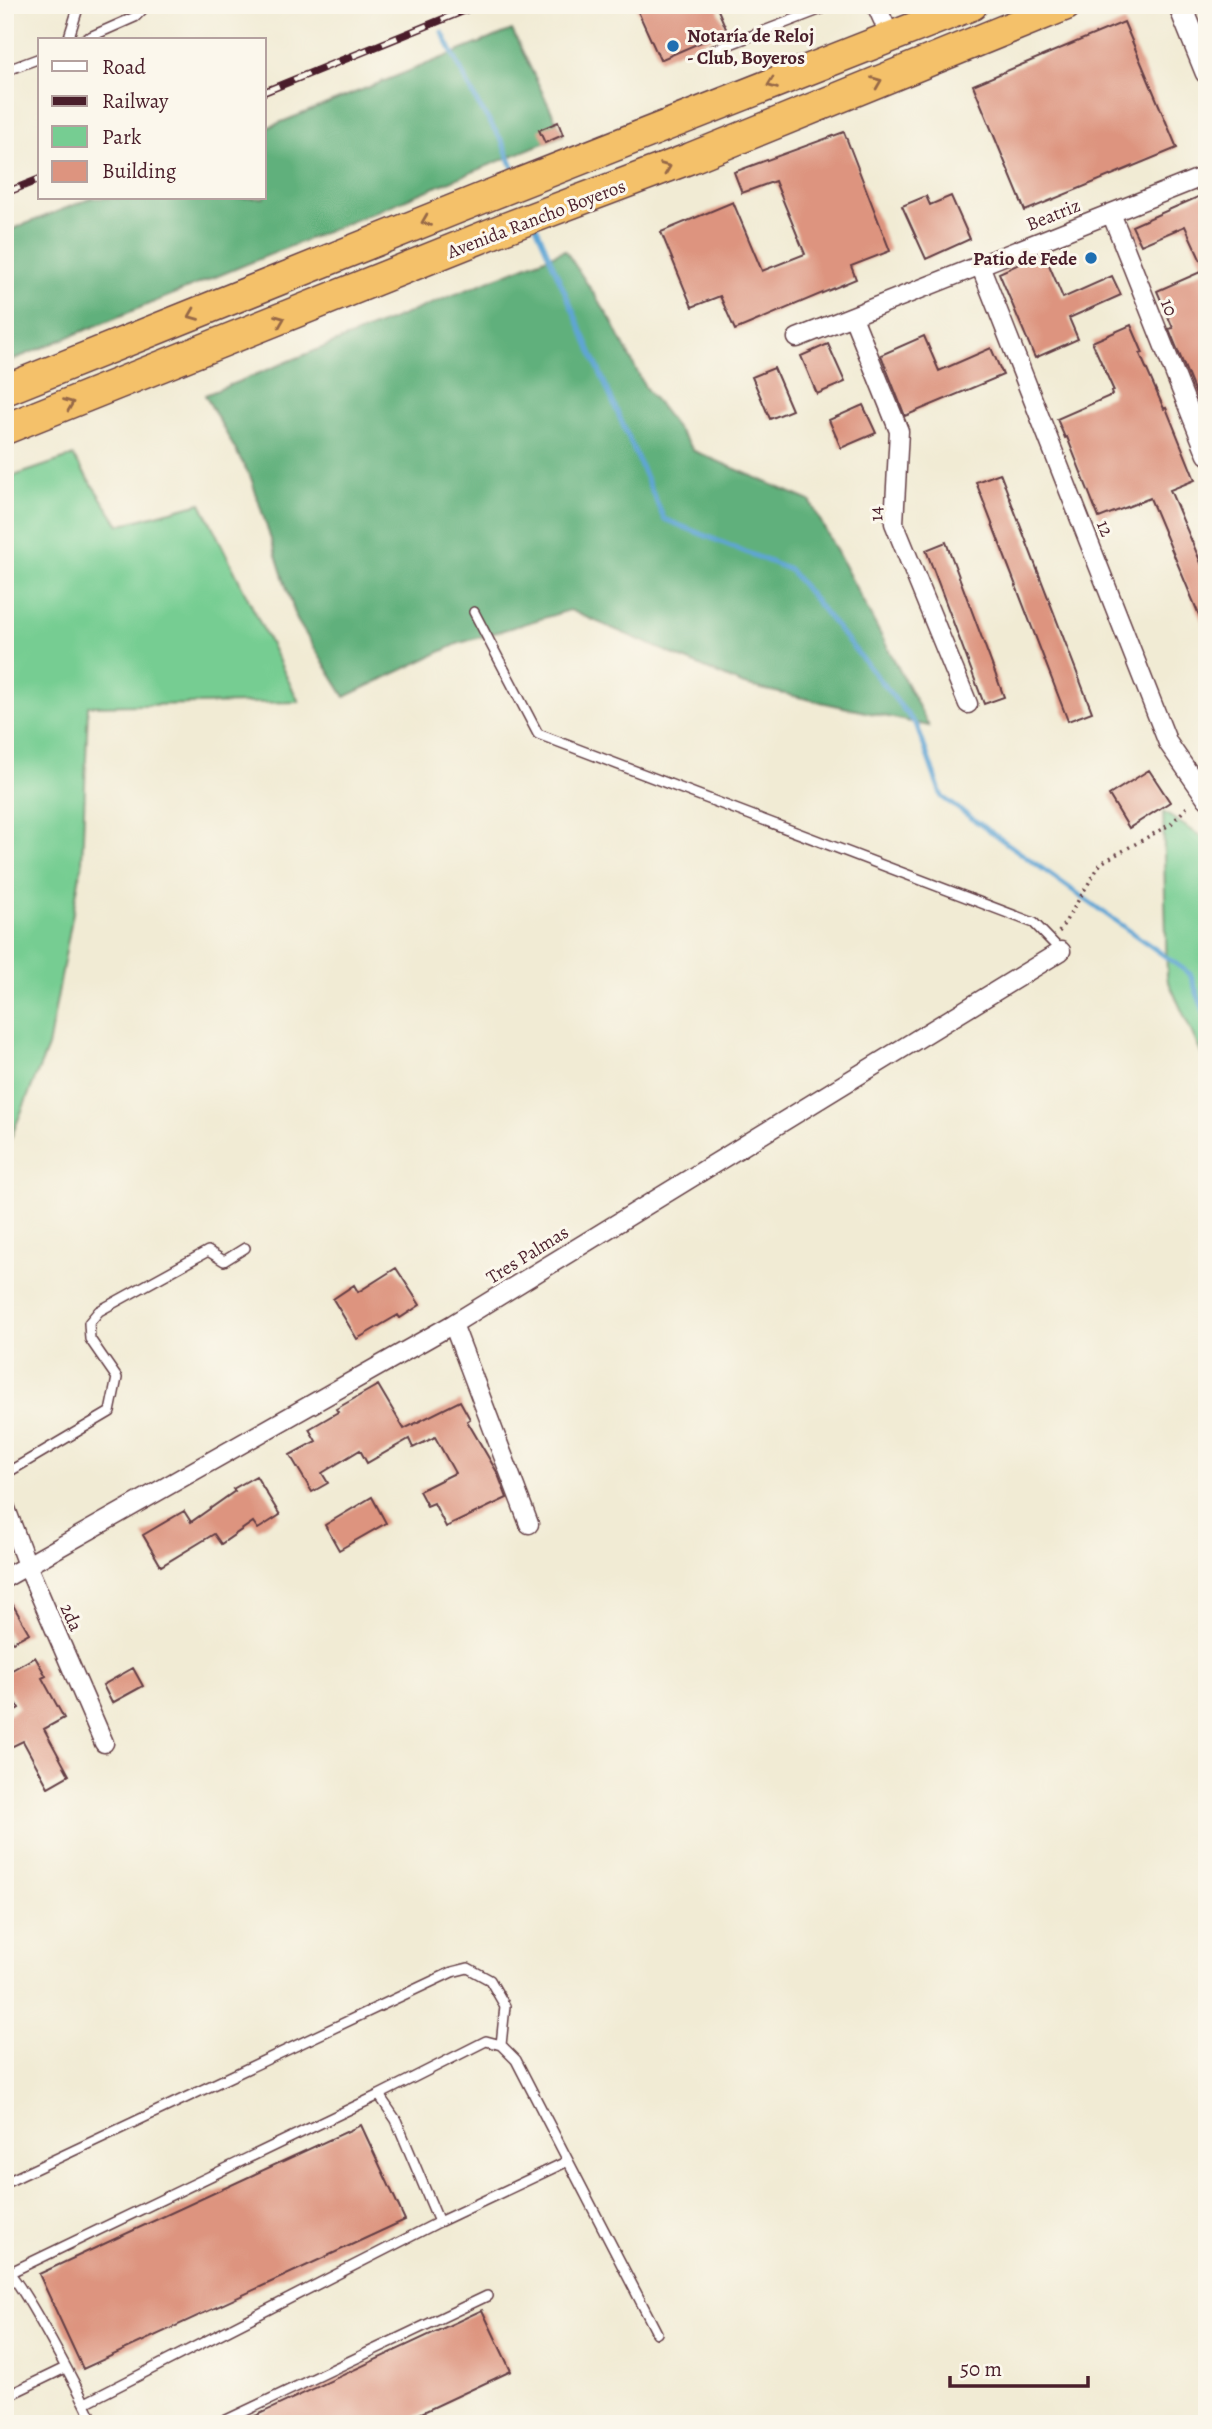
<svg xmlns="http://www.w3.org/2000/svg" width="1212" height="2429" viewBox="0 0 1212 2429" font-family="Alegreya,serif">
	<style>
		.green { fill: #76cd92; stroke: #60765e; stroke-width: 2 }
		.forest { fill: #60b07c; stroke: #556854; stroke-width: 2 }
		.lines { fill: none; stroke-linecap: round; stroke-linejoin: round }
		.stream { stroke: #5ea5d4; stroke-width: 5 }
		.building { fill: #dd947f }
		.service-casing { stroke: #633e44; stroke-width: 12 }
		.minor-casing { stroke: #633e44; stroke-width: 21 }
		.tertiary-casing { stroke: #633e44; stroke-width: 26 }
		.trunk-casing { stroke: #633e44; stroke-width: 33 }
		.path { stroke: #633e44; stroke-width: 3.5; stroke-dasharray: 2 5; stroke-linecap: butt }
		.service { stroke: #fff; stroke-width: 9 }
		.minor { stroke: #fff; stroke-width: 18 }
		.tertiary { stroke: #fff; stroke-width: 23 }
		.trunk { stroke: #f4c16a; stroke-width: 30 }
		.rail-casing { stroke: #4a1f2b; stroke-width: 8 }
		.rail { stroke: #fbf7ec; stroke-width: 5; stroke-dasharray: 16; stroke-linecap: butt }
		.oneway { stroke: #966847 }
		.poi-dot { fill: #1f6fb2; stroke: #fbf7ec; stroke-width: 2.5 }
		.labels { text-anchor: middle; stroke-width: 6; stroke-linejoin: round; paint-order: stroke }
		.poi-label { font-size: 19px; font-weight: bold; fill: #4a1f2b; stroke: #fbf7ec; text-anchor: start }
		.street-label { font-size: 19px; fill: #4a1f2b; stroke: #fbf7ec }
	</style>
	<rect width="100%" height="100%" fill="#fbf7ec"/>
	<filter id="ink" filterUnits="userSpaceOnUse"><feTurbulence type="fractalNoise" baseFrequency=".0143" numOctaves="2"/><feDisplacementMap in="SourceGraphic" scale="14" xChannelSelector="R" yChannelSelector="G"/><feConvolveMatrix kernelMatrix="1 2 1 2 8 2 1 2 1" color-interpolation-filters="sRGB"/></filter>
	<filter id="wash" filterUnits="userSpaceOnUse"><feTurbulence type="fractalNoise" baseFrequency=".00686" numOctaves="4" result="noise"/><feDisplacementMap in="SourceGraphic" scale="28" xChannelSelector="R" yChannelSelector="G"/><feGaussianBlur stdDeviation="1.57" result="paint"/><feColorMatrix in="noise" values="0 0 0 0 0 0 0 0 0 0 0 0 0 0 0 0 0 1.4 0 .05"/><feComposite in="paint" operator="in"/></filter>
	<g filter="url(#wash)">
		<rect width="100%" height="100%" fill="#f1ebd4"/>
		<path class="green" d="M73,456L119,525L201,503L299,702L88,706L82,864L48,1047L5,1152V479Z
			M1163,812L1207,840V1066L1167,978Z"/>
		<path class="forest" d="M512,30L563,135L5,363V232L92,198H264V129Z
			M565,250L611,320L645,387L694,451L810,501L929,726L744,685L570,610L457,644L345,697L297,620L251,478L205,395Z"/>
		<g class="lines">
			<path class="stream" d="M442,32L478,104L502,141L516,175
				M536,226L664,519L790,570L917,726L942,797L1190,974L1207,1019"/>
		</g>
		<g id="blocks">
			<path class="building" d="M635,5H716L727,31L660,60Z
				M1124,22L1177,148L1025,211L973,85Z
				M558,122L563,135L545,143L539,130Z
				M844,132L890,251L851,266L856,279L735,330L720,296L692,307L661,232L733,202L762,271L805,254L775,181L742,193L734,172Z
				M1207,193V422L1169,329L1173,328L1157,291L1205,270L1185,226L1141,245L1132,226Z
				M926,196L930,205L951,196L970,239L926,259L902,206Z
				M1044,253L1063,298L1112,276L1121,295L1069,318L1078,339L1035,358L999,273Z
				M1131,325L1143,353L1140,354L1164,409L1166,408L1195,480L1170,490L1207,577V634L1150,498L1099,518L1067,437L1065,438L1057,419L1112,395L1111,392L1114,391L1092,342Z
				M924,336L939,371L991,348L1003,375L905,416L881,355Z
				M828,344L845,382L817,394L801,356Z
				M774,368L792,410L770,419L752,377Z
				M863,405L876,433L841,448L829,420Z
				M1000,473L1092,712L1068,721L976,482Z
				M946,542L1004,697L984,704L926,550Z
				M1149,770L1170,802L1129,828L1109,795Z
				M396,1268L420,1305L400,1318L398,1315L357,1339L333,1299L354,1285L358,1292Z
				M378,1385L404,1429L460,1401L470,1419L467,1421L497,1472L507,1498L446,1527L434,1503L427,1506L419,1491L455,1473L435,1437L413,1448L409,1439L367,1463L360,1450L322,1473L328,1483L312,1492L290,1455L316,1441L309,1429L338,1412L336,1409Z
				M256,1476L280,1515L258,1529L253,1522L221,1544L214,1534L161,1566L143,1535L184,1511L191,1522L235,1491L233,1489Z
				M372,1497L386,1523L339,1550L325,1525Z
				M5,1591L29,1633L13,1642L5,1628Z
				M35,1657L46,1676L42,1678L64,1718L44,1729L69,1775L48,1787L23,1741L5,1750V1716L19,1708L5,1682V1674Z
				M133,1668L143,1686L112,1703L103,1685Z
				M361,2125L405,2220L83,2369L39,2274Z
				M482,2310L511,2371L398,2424H238Z"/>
		</g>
	</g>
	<g filter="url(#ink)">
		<use href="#blocks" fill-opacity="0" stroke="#633e44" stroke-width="2"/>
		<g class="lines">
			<g class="service-casing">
				<path id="service" d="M68,40L79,5
					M83,40L135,17L147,5
					M712,51L832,5
					M5,71L40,58
					M474,612L538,734L1034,923L1061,951
					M5,1474L110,1412L117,1378L90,1339L89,1323L99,1311L208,1251L224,1261L245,1248
					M379,2095L486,2041L501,2045L516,2060L657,2333
					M5,2183L452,1972L468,1968L490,1980L505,2006L501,2045
					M439,2222L568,2161
					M5,2269C20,2277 84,2401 95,2424
					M11,2272L379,2095L396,2120L439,2222L85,2403
					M5,2397L65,2368
					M218,2424L487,2296"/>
			</g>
			<g class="minor-casing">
				<path id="minor" d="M876,5L891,38
					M1111,213L1207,455
					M980,265L1168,743L1207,799
					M853,317L899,431L894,523L968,704
					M797,338L1207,175
					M453,1324L529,1524
					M5,1506L27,1565L104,1743
					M5,1578L453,1324L1061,951"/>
			</g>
			<g class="tertiary-casing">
				<path id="tertiary" d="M1180,5L1207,72"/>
			</g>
			<g class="trunk-casing">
				<path id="trunk" d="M5,390L490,195L972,5
					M5,429L503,229L691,158L1066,5"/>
			</g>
			<path class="path" d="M1059,932L1101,863L1171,824L1190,804"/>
			<use href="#service" class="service"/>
			<use href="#minor" class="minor"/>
			<use href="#tertiary" class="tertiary"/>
			<use href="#trunk" class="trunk"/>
			<g class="rail-casing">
				<path id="rail" d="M264,92L478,5
					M5,193L40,179"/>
			</g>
			<use href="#rail" class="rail"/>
		</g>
		<defs><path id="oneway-chevron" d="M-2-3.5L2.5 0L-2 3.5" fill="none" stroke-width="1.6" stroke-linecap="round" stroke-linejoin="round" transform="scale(1.75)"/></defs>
		<g class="oneway">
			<use href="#oneway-chevron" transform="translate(877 82) rotate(-22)"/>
			<use href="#oneway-chevron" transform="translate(772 84) rotate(159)"/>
			<use href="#oneway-chevron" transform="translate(666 168) rotate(-21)"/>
			<use href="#oneway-chevron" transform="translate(426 221) rotate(158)"/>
			<use href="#oneway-chevron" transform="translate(193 315) rotate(158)"/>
			<use href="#oneway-chevron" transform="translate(280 320) rotate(-22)"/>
			<use href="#oneway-chevron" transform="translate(69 404) rotate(-22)"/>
		</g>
	</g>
	<g class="poi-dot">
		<circle cx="673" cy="46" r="7"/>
		<circle cx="1091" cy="258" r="7"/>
	</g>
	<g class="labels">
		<g class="poi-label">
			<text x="687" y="42">Notaría de Reloj<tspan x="687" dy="22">- Club, Boyeros</tspan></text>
			<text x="1077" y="265" text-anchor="end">Patio de Fede</text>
		</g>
		<g class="street-label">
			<text transform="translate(1053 214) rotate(-22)" y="7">Beatriz</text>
			<text transform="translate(536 218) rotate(-21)" y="7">Avenida Rancho Boyeros</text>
			<text transform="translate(1170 307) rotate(68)" y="7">10</text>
			<text transform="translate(875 514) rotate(-93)" y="7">14</text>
			<text transform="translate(1106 528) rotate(68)" y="7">12</text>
			<text transform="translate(527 1254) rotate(-32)" y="7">Tres Palmas</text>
			<text transform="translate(72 1617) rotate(66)" y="7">2da</text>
		</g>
	</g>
	<rect width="1212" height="2429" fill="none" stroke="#fbf7ec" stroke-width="28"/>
	<rect x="38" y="38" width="228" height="161" fill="#fbf7ec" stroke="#b4a19f" stroke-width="2"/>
	<rect x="52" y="61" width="35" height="10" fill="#ffffff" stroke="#b4a19f" stroke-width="2"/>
	<text x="102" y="74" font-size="21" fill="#4a1f2b">Road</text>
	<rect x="52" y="96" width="35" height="10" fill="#4a1f2b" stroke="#b4a19f" stroke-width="2"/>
	<text x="102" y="108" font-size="21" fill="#4a1f2b">Railway</text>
	<rect x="52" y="126" width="35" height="21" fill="#76cd92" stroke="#b4a19f" stroke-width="2"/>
	<text x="102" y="144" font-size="21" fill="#4a1f2b">Park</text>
	<rect x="52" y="161" width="35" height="21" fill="#dd947f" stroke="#b4a19f" stroke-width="2"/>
	<text x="102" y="178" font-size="21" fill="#4a1f2b">Building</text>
	<path d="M950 2376v10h138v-10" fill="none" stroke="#4a1f2b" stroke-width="3.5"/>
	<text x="960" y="2376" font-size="21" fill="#4a1f2b" stroke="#fbf7ec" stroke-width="5" paint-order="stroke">50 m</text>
</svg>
